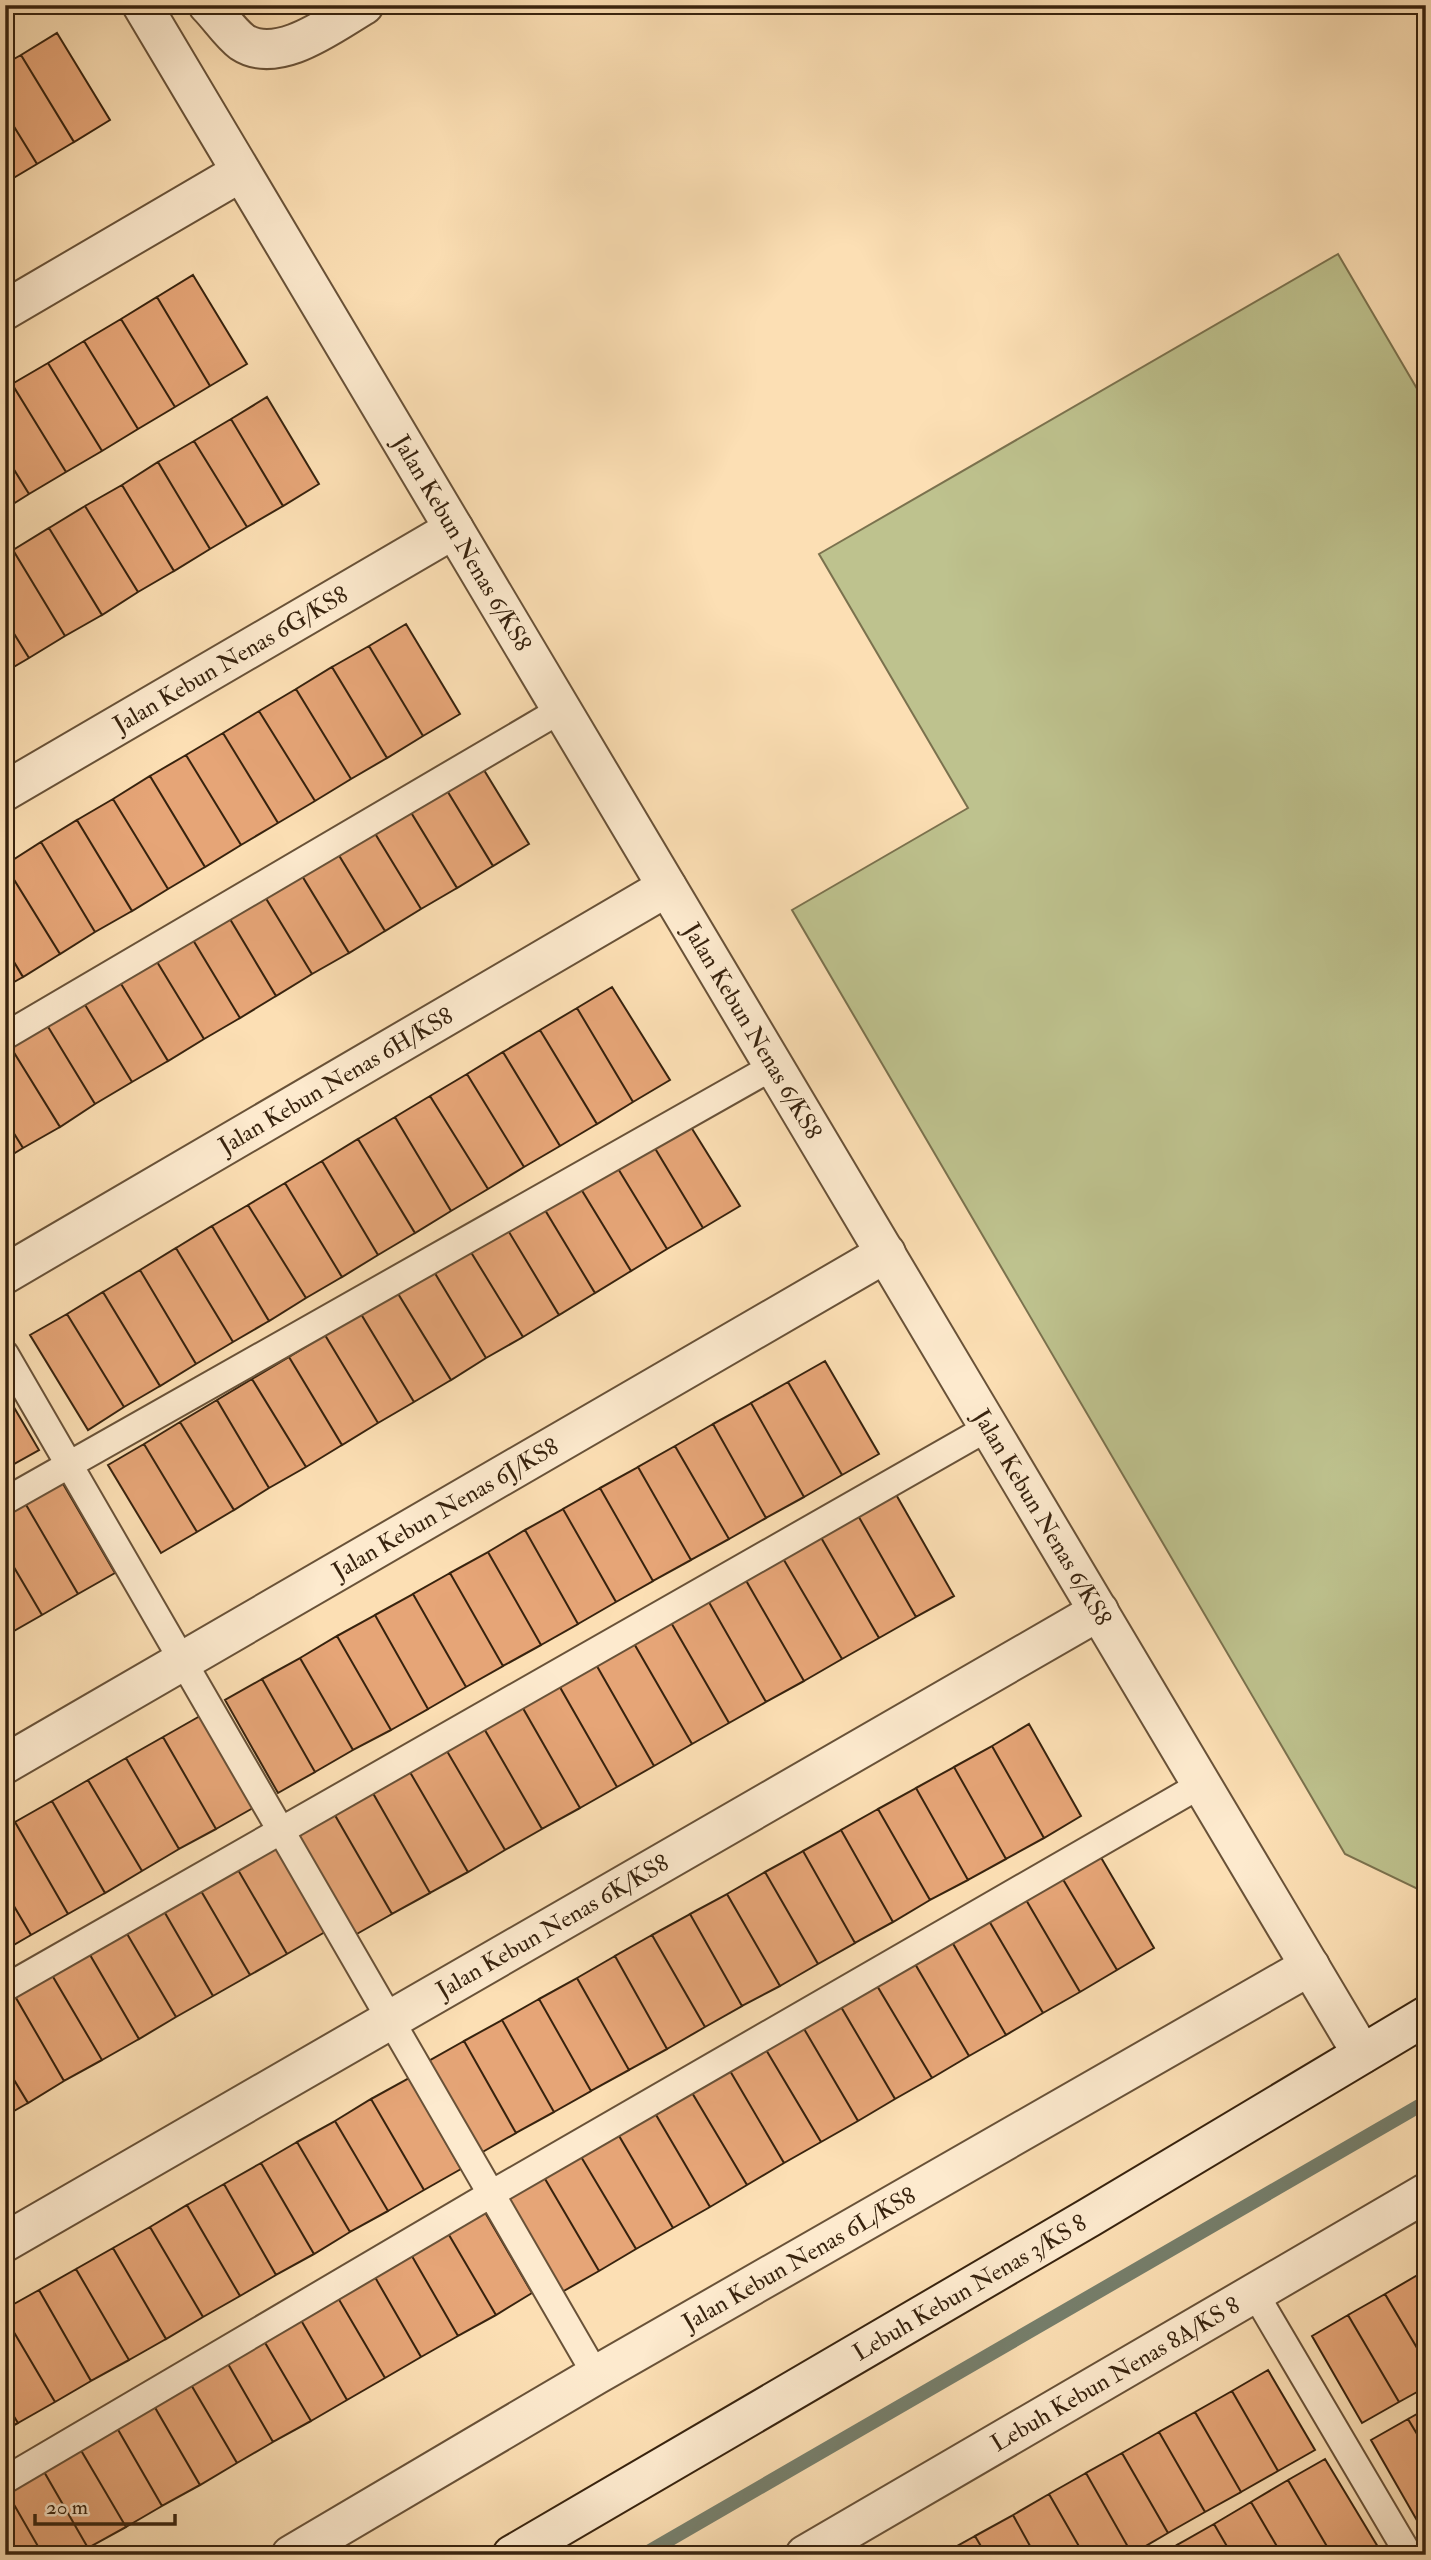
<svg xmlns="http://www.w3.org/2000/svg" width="1431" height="2560" viewBox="0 0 1431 2560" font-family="'IM FELL Double Pica',serif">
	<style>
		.green { fill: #bec28e; stroke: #7b724e; stroke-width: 2 }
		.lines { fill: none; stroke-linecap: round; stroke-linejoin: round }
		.stream { stroke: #767f6c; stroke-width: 14 }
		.building { fill: #e6a577; stroke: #38230e; stroke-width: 2 }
		.lane-casing { stroke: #695238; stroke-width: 30 }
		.street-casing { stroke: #695238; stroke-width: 42 }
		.secondary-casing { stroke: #38230e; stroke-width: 42 }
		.lane { stroke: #fdeace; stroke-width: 26 }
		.street { stroke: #fdeace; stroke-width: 38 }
		.secondary { stroke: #fdeace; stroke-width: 38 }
		.labels { text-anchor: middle; stroke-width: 7; stroke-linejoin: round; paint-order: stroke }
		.street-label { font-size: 24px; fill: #38230e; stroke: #fdeace }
	</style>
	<rect width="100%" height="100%" fill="#fcdfb4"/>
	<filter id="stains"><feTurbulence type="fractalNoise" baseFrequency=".00286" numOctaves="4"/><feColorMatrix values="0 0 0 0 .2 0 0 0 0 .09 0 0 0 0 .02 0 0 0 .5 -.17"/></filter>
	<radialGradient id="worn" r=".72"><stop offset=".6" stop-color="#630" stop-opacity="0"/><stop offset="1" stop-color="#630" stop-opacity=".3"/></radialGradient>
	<path class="green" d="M1338,254L1426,404V1893L1345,1854L792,910L968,808L819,554Z"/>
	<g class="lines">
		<path class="stream" d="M643,2555L1426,2102"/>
	</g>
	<path class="building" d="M57,33L110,120L74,142L21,55Z
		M21,55L74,142L37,164L5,112V64Z
		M5,112L37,164L5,183Z
		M193,275L247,364L210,386L157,297Z
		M157,297L210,386L175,407L121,319Z
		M121,319L175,407L138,429L84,341Z
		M84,341L138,429L102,451L48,363Z
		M48,363L102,451L66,472L12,384Z
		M12,384L66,472L29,494L5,455V388Z
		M267,397L319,484L283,506L231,419Z
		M231,419L283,506L247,527L194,441Z
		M194,441L247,527L210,549L158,462Z
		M5,455L29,494L5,509Z
		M158,462L210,549L174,571L122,485Z
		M122,485L174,571L138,592L85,506Z
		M85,506L138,592L102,615L49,528Z
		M49,528L102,615L65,636L13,550Z
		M13,550L65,636L29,658L5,619V554Z
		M5,619L29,658L5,672Z
		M406,624L460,714L423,736L369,646Z
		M369,646L423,736L387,758L332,667Z
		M332,667L387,758L351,779L296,689Z
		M296,689L351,779L315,801L259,711Z
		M259,711L315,801L278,823L223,733Z
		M223,733L278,823L241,845L186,755Z
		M473,752L529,844L493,866L437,774Z
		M186,755L241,845L205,867L150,776Z
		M437,774L493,866L457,888L401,796Z
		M150,776L205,867L168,889L113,799Z
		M401,796L457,888L421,909L365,817Z
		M113,799L168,889L132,911L77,820Z
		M365,817L421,909L385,931L329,839Z
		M77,820L132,911L95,932L41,842Z
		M329,839L385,931L349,953L293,861Z
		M41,842L95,932L60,954L5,865Z
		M293,861L349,953L312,974L256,882Z
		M5,865L60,954L23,977L5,947Z
		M256,882L312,974L276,996L221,904Z
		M221,904L276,996L240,1018L184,925Z
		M184,925L240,1018L204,1039L148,947Z
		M5,947L23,977L5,987Z
		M148,947L204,1039L168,1061L112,969Z
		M112,969L168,1061L132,1082L76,990Z
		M612,987L670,1080L633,1102L577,1008Z
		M76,990L132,1082L95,1104L39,1012Z
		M577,1008L633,1102L597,1124L540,1030Z
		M39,1012L95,1104L60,1127L5,1038Z
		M540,1030L597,1124L560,1146L503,1052Z
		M5,1038L60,1127L23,1148L5,1119Z
		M503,1052L560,1146L524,1167L467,1074Z
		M467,1074L524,1167L488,1189L430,1096Z
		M430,1096L488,1189L451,1211L395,1117Z
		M395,1117L451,1211L415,1233L358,1139Z
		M5,1119L23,1148L5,1159Z
		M686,1119L740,1206L703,1228L650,1140Z
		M358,1139L415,1233L378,1255L322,1161Z
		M650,1140L703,1228L667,1249L614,1162Z
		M322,1161L378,1255L342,1277L285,1183Z
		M614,1162L667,1249L631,1271L578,1184Z
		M285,1183L342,1277L306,1298L248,1205Z
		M578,1184L631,1271L595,1293L542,1205Z
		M248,1205L306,1298L269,1321L212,1226Z
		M542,1205L595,1293L559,1315L506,1227Z
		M212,1226L269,1321L233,1342L176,1248Z
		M506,1227L559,1315L523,1337L469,1249Z
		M176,1248L233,1342L196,1364L140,1270Z
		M469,1249L523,1337L486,1358L433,1270Z
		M140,1270L196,1364L160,1386L103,1292Z
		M433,1270L486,1358L451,1380L397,1292Z
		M103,1292L160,1386L124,1407L67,1314Z
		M397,1292L451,1380L414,1402L361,1314Z
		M67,1314L124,1407L88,1430L30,1335Z
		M361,1314L414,1402L378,1423L325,1335Z
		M325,1335L378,1423L342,1445L289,1357Z
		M289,1357L342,1445L306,1467L252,1379Z
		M825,1361L879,1454L842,1475L788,1382Z
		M252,1379L306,1467L269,1488L217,1400Z
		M788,1382L842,1475L804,1497L751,1403Z
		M5,1392L39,1450L5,1469Z
		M217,1400L269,1488L234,1510L180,1422Z
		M751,1403L804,1497L766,1518L713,1424Z
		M180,1422L234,1510L197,1532L144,1444Z
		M713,1424L766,1518L729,1539L675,1446Z
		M144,1444L197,1532L161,1553L108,1465Z
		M675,1446L729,1539L691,1560L638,1467Z
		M638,1467L691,1560L653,1581L600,1488Z
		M62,1482L115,1573L78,1594L25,1503Z
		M600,1488L653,1581L616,1602L563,1509Z
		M894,1491L954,1596L916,1617L856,1512Z
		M25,1503L78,1594L42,1615L5,1552V1515Z
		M563,1509L616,1602L578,1624L525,1530Z
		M856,1512L916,1617L879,1638L819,1534Z
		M525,1530L578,1624L541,1645L488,1552Z
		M819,1534L879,1638L842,1659L781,1555Z
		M5,1552L42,1615L5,1636Z
		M488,1552L541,1645L503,1666L450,1573Z
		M781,1555L842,1659L804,1681L744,1577Z
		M450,1573L503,1666L466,1687L413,1594Z
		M744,1577L804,1681L766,1702L706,1597Z
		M413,1594L466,1687L428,1709L375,1615Z
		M706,1597L766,1702L729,1723L669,1619Z
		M375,1615L428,1709L391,1730L337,1636Z
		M669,1619L729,1723L692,1744L632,1640Z
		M337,1636L391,1730L353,1750L300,1658Z
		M632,1640L692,1744L654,1766L594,1661Z
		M300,1658L353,1750L315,1772L262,1679Z
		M594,1661L654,1766L617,1787L557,1682Z
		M262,1679L315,1772L278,1793L225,1700Z
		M557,1682L617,1787L580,1808L520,1703Z
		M520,1703L580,1808L542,1829L482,1725Z
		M200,1716L253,1808L216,1829L163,1737Z
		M1029,1724L1081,1816L1044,1838L992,1746Z
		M482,1725L542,1829L505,1850L444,1746Z
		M163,1737L216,1829L179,1849L126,1758Z
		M444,1746L505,1850L468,1872L407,1767Z
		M992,1746L1044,1838L1006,1859L954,1767Z
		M126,1758L179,1849L142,1871L88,1780Z
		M407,1767L468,1872L430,1893L370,1788Z
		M954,1767L1006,1859L968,1880L916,1788Z
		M88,1780L142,1871L105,1893L52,1801Z
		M370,1788L430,1893L392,1914L332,1810Z
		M916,1788L968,1880L930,1900L878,1809Z
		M52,1801L105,1893L68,1914L15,1822Z
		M878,1809L930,1900L893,1922L841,1830Z
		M332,1810L392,1914L355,1935L295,1831Z
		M15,1822L68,1914L31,1935L5,1891V1828Z
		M841,1830L893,1922L855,1943L803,1851Z
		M272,1842L325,1932L287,1954L234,1863Z
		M1096,1849L1154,1948L1117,1970L1058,1871Z
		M803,1851L855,1943L818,1964L765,1872Z
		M234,1863L287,1954L250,1975L197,1884Z
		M1058,1871L1117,1970L1080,1992L1022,1893Z
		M765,1872L818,1964L780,1986L727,1894Z
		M197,1884L250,1975L213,1996L161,1906Z
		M5,1891L31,1935L5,1950Z
		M1022,1893L1080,1992L1043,2013L985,1914Z
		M727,1894L780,1986L742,2006L690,1914Z
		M161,1906L213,1996L176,2017L123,1927Z
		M690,1914L742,2006L705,2027L652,1935Z
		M985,1914L1043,2013L1006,2035L948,1935Z
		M123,1927L176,2017L139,2039L86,1948Z
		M652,1935L705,2027L667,2049L615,1956Z
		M948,1935L1006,2035L969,2056L911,1957Z
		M86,1948L139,2039L102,2060L49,1970Z
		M615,1956L667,2049L629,2070L577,1978Z
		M911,1957L969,2056L932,2078L873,1979Z
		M49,1970L102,2060L64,2081L12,1991Z
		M577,1978L629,2070L591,2091L539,1999Z
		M873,1979L932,2078L895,2099L837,2000Z
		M12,1991L64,2081L28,2103L5,2065V1995Z
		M539,1999L591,2091L554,2112L502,2020Z
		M837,2000L895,2099L858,2121L800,2022Z
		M502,2020L554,2112L516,2133L464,2041Z
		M800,2022L858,2121L821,2142L762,2043Z
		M464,2041L516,2133L479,2154L427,2062Z
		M762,2043L821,2142L784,2163L726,2064Z
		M726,2064L784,2163L747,2185L688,2086Z
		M5,2065L28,2103L5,2116Z
		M409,2078L461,2169L424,2190L371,2099Z
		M688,2086L747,2185L710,2207L652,2108Z
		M371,2099L424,2190L388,2211L335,2121Z
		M652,2108L710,2207L673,2228L615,2129Z
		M335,2121L388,2211L350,2232L297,2142Z
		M615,2129L673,2228L636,2249L577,2150Z
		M297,2142L350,2232L314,2254L261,2163Z
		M577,2150L636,2249L599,2271L541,2172Z
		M261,2163L314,2254L276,2275L224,2184Z
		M541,2172L599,2271L562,2292L503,2194Z
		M224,2184L276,2275L240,2296L187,2205Z
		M479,2202L532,2293L496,2315L442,2223Z
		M187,2205L240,2296L203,2317L150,2227Z
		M442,2223L496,2315L458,2336L405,2244Z
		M150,2227L203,2317L166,2339L113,2248Z
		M405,2244L458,2336L421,2357L368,2265Z
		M113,2248L166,2339L129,2360L76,2269Z
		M368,2265L421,2357L385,2378L331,2286Z
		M76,2269L129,2360L91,2381L39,2290Z
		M1421,2273L1426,2280V2363L1385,2294Z
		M331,2286L385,2378L347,2400L294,2308Z
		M39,2290L91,2381L55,2402L5,2317V2309Z
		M1385,2294L1426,2363V2387L1399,2402L1348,2315Z
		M294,2308L347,2400L311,2421L257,2329Z
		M1348,2315L1399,2402L1362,2423L1312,2336Z
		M5,2317L55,2402L18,2423L5,2402Z
		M257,2329L311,2421L273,2442L220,2350Z
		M220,2350L273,2442L237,2463L183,2371Z
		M1268,2370L1315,2450L1278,2471L1232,2391Z
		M183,2371L237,2463L200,2485L146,2392Z
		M1232,2391L1278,2471L1241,2492L1195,2412Z
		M146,2392L200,2485L162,2506L109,2414Z
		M5,2402L18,2423L5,2430Z
		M1426,2409V2449L1408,2419Z
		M1195,2412L1241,2492L1205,2512L1159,2432Z
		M109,2414L162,2506L126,2527L72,2435Z
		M1408,2419L1426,2449V2520L1419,2524L1371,2440Z
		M1159,2432L1205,2512L1168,2533L1122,2453Z
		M72,2435L126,2527L88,2548L35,2456Z
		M1122,2453L1168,2533L1132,2554L1086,2473Z
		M35,2456L88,2548L77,2555H43L5,2489Z
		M1325,2459L1378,2547L1364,2555H1332L1288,2480Z
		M1086,2473L1132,2554L1130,2555H1084L1049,2494Z
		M1288,2480L1332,2555H1282L1251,2502Z
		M5,2489L43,2555H5Z
		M1049,2494L1084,2555H1035L1013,2515Z
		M1251,2502L1282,2555H1232L1214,2524Z
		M1013,2515L1035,2555H986L975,2536Z
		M1214,2524L1232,2555H1182L1177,2545Z
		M975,2536L986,2555H941Z
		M1177,2545L1182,2555H1160Z"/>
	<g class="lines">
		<g class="lane-casing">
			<path id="lane" d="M5,1036L562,709
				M5,1354L596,2375
				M5,1501L774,1066
				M5,1988L989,1427
				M1254,2292L1409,2555
				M5,2480L491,2194L1202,1784"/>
		</g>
		<g class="street-casing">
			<g id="street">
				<path id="s1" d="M142,5L1362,2054"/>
				<path d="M208,5C219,16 230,33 242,42C278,66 333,23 364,5"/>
				<path d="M5,310L241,172"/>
				<path id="s2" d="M5,791L454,529"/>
				<path id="s3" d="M5,1274L667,887"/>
				<path id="s4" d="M5,1764L886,1253"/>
				<path id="s5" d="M5,2242L1099,1611"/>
				<path id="s6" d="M291,2555L596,2375L1310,1966"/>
				<path id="s7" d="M805,2555L1426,2193"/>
			</g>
		</g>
		<g class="secondary-casing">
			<g id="secondary">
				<path id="s8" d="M512,2555L1090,2217L1426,2016"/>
			</g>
		</g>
		<use href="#lane" class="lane"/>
		<use href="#street" class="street"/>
		<use href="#secondary" class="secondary"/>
	</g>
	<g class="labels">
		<g class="street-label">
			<text dy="8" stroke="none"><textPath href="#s1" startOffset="626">Jalan Kebun Nenas 6/KS8</textPath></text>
			<text dy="8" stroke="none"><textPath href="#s2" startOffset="261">Jalan Kebun Nenas 6G/KS8</textPath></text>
			<text dy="8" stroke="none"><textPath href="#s1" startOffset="1194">Jalan Kebun Nenas 6/KS8</textPath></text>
			<text dy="8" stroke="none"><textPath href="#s3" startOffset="383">Jalan Kebun Nenas 6H/KS8</textPath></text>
			<text dy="8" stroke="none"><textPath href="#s4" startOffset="509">Jalan Kebun Nenas 6J/KS8</textPath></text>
			<text dy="8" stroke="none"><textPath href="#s1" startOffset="1760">Jalan Kebun Nenas 6/KS8</textPath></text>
			<text dy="8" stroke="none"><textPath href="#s5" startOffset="632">Jalan Kebun Nenas 6K/KS8</textPath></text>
			<text dy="8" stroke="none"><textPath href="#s6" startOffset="588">Jalan Kebun Nenas 6L/KS8</textPath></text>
			<text dy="8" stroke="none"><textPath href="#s8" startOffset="530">Lebuh Kebun Nenas 3/KS 8</textPath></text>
			<text dy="8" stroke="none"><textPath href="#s7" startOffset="359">Lebuh Kebun Nenas 8A/KS 8</textPath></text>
		</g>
	</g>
	<rect width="1431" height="2560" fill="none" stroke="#fcdfb4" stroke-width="28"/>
	<rect x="7" y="7" width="1417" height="2546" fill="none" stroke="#38230e" stroke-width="3.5"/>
	<rect x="14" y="14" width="1403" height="2532" fill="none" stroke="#38230e" stroke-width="2"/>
	<path d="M35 2514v10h140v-10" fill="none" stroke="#38230e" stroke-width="3.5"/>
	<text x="46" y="2514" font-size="21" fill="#38230e" stroke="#fdeace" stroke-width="5" paint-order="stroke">20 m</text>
	<rect width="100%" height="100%" filter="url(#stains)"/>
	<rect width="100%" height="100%" fill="url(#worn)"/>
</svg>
